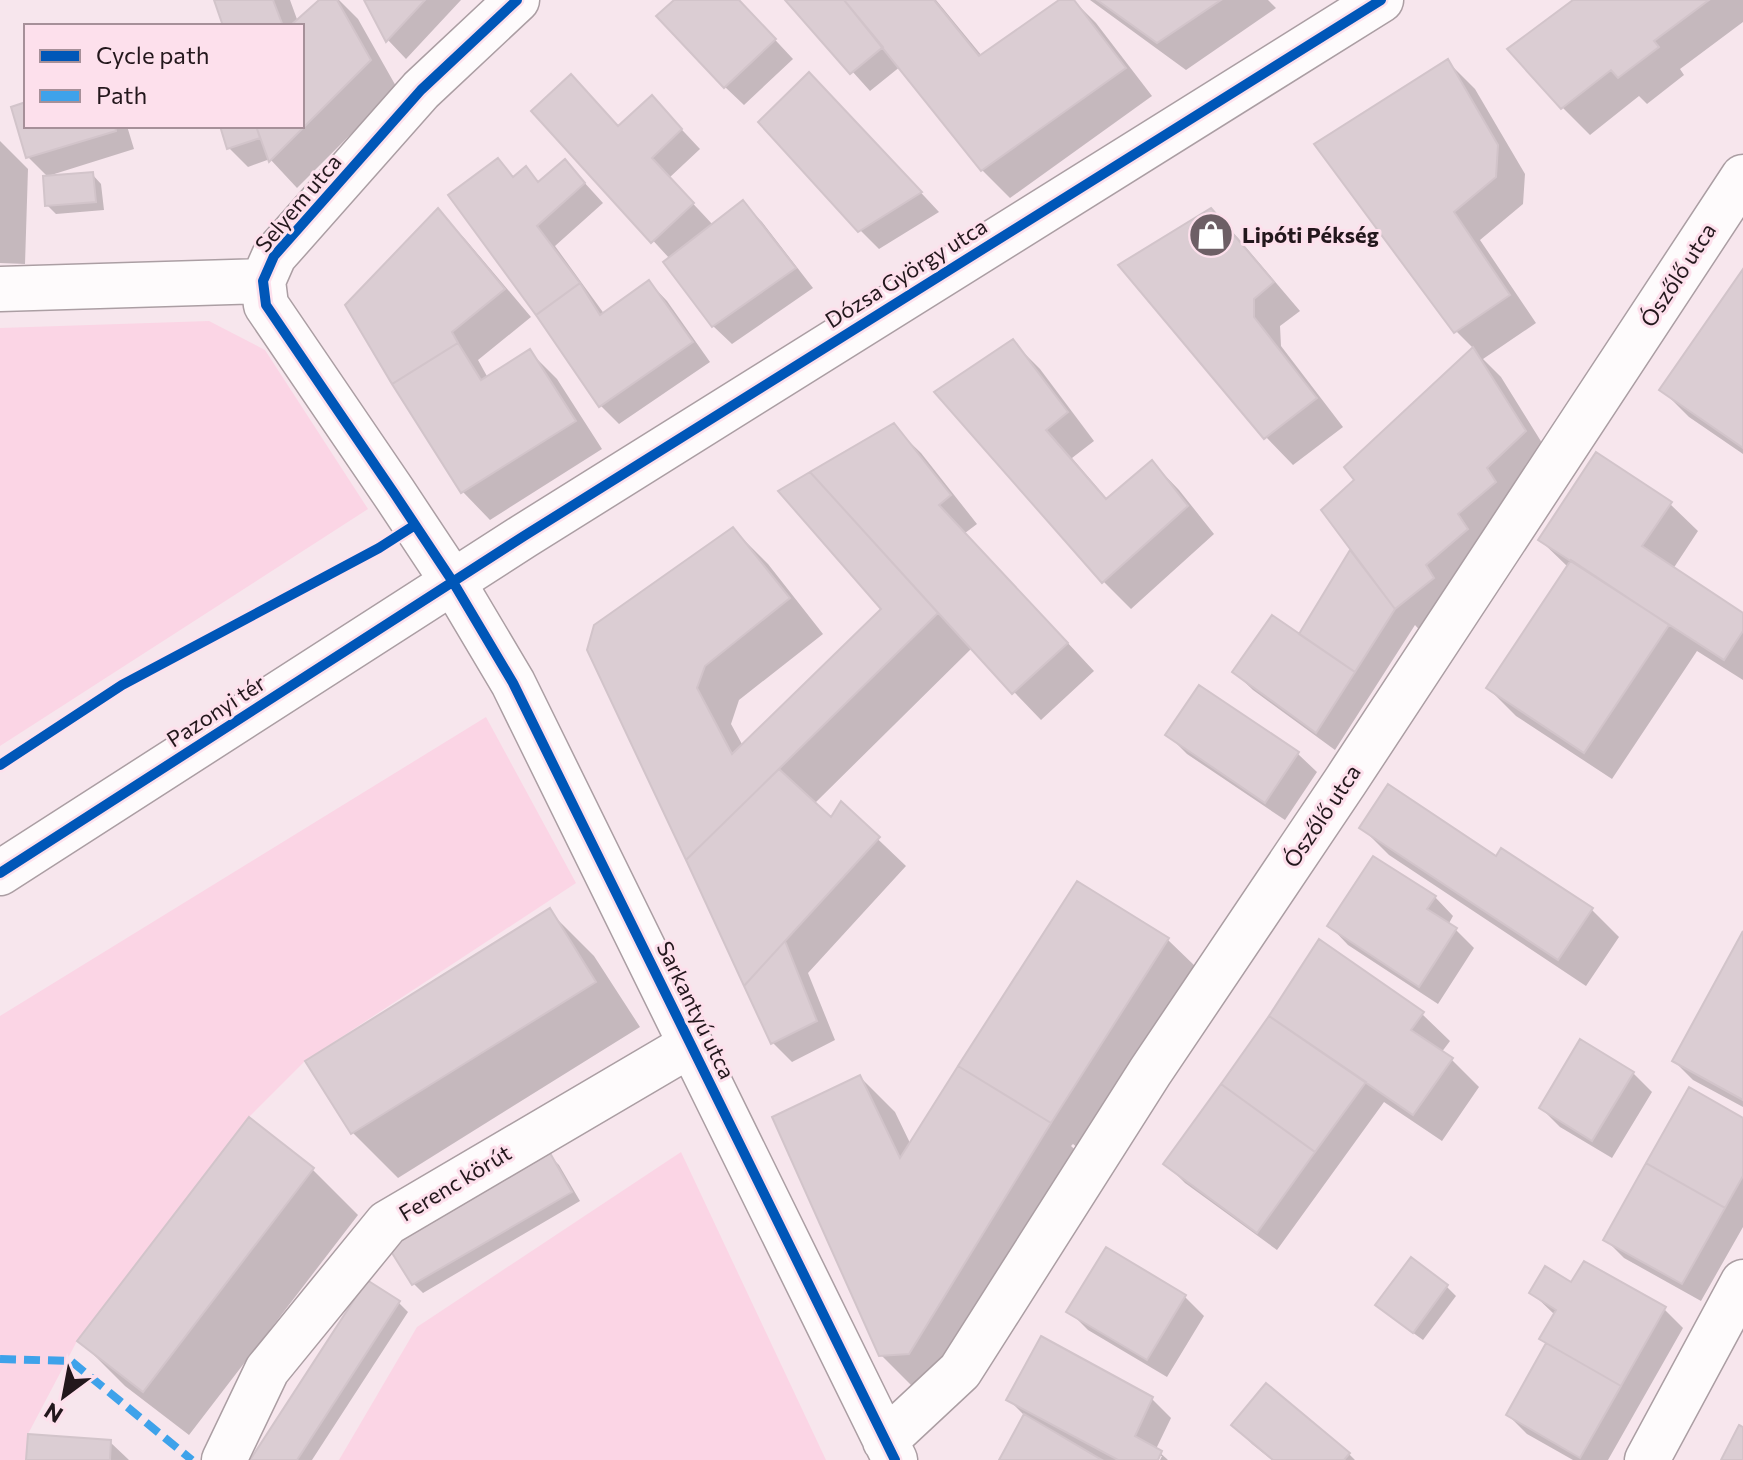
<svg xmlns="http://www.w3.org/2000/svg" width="1743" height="1460" viewBox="0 0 1743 1460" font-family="Commissioner,sans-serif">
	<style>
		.green { fill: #fbd5e5 }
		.shadow { fill: #0003 }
		.building { fill: #dbcdd3; stroke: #d2c4ca; stroke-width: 2 }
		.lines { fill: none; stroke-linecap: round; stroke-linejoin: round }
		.minor-casing { stroke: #ab9ea3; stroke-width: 47 }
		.tertiary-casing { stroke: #ab9ea3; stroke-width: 47 }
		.minor { stroke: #fefbfc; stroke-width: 44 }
		.tertiary { stroke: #fefbfc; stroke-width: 44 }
		.quiet { stroke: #3ea2ea; stroke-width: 8; stroke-dasharray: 16 8; stroke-linecap: butt }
		.cycleway-casing { stroke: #fde0ec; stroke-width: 15 }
		.cycleway { stroke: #0057b8; stroke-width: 10 }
		.labels { text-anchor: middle; stroke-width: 6; stroke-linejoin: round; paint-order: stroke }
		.street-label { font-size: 22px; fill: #23171c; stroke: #fde0ec }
		.poi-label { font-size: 22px; font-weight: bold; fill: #23171c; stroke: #fde0ec; text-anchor: start }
	</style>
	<rect width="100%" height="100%" fill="#f7e6ed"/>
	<path class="green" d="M209,321L265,350L368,509L0,746V328Z
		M486,717L576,883L305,1061L249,1117L77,1341L28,1434L26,1460H0V1016Z
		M681,1152L826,1460H339L417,1327Z"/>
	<path class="shadow" d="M216,0H290L298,22L322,0H339L358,19L397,88L297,188L270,159L248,167L229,148L222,126H302V26H225Z
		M366,0H461L406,59L388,40Z
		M677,0H738L793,59L744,105L725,87Z
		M788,0H936L982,56L1062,0H1073L1096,23L1152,96L1010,198L982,170L901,66L870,91Z
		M1090,0H1268L1276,8L1186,70Z
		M1576,0H1743V22L1680,69L1684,75L1647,104L1639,96L1590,135L1562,107Z
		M1448,62L1475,89L1525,174L1523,204L1480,240L1536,323L1483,359L1501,377L1552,459L1424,635L1415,625L1335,750L1253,690L1234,672L1299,637L1351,553L1359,561L1361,559L1357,480L1474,349L1456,331Z
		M828,93L939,212L879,249L860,230Z
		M26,104V126H127L134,149L48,176L49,177L92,174L101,184L104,210L56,214L47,205L48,177L28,157L13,108Z
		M534,111L618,128L670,117L700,149L669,178L714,226L743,203L762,222L813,288L732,344L713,326L670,259Z
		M0,141L28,169L25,264L0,263Z
		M498,161L515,178L526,169L540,183L583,181L603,203L555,246L605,315L649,282L667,301L710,362L619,424L600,405Z
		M438,211L465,239L531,317L478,360L488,378L529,351L557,379L602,449L490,520L463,492L393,383Z
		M1211,211L1238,238L1300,311L1280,326L1281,346L1343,427L1293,465L1266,437Z
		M1743,272V454L1689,417L1662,390Z
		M1013,342L1040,369L1094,441L1072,458L1108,500L1152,462L1179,490L1214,534L1131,609L1104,582L937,392Z
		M893,426L921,453L977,524L965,533L1094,671L1041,720L972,648L814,804L831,820L841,804L906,866L808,973L835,1040L792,1062L773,1043L589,649L733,529L768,564L823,634L739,700L731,724L743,746L884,609L811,473Z
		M1670,504L1698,531L1673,569L1743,615V680L1697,651L1612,779L1516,716L1488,688L1568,567L1540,540Z
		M1199,688L1298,754L1317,772L1285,820L1187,754L1168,735Z
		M1362,828L1496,858L1591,909L1619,937L1586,986L1389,855Z
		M1077,884L1168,940L1196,967L1079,1149L1073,1144L1071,1146L1085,1159L944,1388L916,1390L881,1355L860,1077L895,1112L911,1145Z
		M1435,897L1453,916L1448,925L1456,930L1474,948L1438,1004L1348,945L1330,926Z
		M549,911L594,956L640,1027L398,1178L353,1133Z
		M1743,935V1107L1693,1080L1674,1061Z
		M1422,1014L1450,1041L1441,1053L1451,1059L1479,1087L1442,1141L1384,1102L1277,1250L1185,1183L1166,1164Z
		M1633,1073L1652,1092L1612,1158L1560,1127L1541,1108Z
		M249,1120L313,1170L358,1215L189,1435L125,1386L80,1341Z
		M1743,1120V1227L1701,1301L1624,1258L1605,1239Z
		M550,1156L559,1165L580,1201L423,1293L414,1284L392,1248Z
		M1107,1250L1185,1297L1204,1316L1167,1377L1088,1330L1069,1311Z
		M1572,1285L1664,1309L1683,1328L1608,1460H1573L1527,1434L1508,1415L1548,1345L1555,1315L1532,1293Z
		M1447,1287L1456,1296L1423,1340L1387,1314L1378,1305Z
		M399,1303L408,1312L312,1460H252Z
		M1266,1386L1349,1454L1355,1460H1272L1252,1444L1234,1425Z
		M1008,1399H1152L1171,1418L1156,1449L1168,1460H1160L1162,1456H1157L1156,1460H1001L1025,1416Z
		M110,1442L129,1460H28Z"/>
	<path class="building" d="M214,0H273L283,26H223Z
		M319,0H337L371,60L269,162L256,126H302V26H290Z
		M364,0H425L386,42Z
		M674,0H739L776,39L724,88L656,16Z
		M785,0H844L883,47L850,74Z
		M844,0H934L979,56L1059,0H1074L1126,68L981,171Z
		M1097,0H1221L1157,43Z
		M1573,0H1709L1654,41L1659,47L1618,78L1611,70L1561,109L1507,49Z
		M1448,59L1498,145L1496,177L1454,212L1510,295L1454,333L1314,144Z
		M809,72L922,192L858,232L758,122Z
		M571,74L618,126L652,95L682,129L652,158L694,203L651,243L531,111Z
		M26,102V126H115L116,131L26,158L11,107Z
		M220,126H256L260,138L227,149Z
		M498,158L513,177L526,166L538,182L565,159L585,183L537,226L580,283L536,315L448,195Z
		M93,172L96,202L45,206L43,176Z
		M743,200L796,268L712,327L663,262Z
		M438,208L505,289L452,332L458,343L392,384L345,305Z
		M1211,208L1274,282L1254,299V317L1317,398L1264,439L1118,265Z
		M1743,269V448L1659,390Z
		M649,280L693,342L599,407L536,315L580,283L600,315Z
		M1013,339L1068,412L1046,430L1106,499L1152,460L1188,506L1102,583L934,392Z
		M458,343L481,380L530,349L576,421L461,493L392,384Z
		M1473,347L1526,431L1487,468L1496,482L1458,514L1468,529L1426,565L1434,578L1395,609L1321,510L1354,480L1344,467Z
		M894,423L951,495L939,505L1068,643L1012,694L810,472Z
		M1596,452L1672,502L1642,546L1743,613V631L1724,660L1538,540Z
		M810,472L938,613L686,860L587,650L594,625L733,527L790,598L705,666L697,688L732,754L881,609L778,491Z
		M1350,550L1395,609L1355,672L1299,634Z
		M1571,560L1669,625L1584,753L1486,688Z
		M1272,615L1355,672L1316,733L1232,672Z
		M1199,685L1299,752L1265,803L1165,735Z
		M779,769L831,817L841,801L880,837L744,986L686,860Z
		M1388,784L1496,856L1501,848L1593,908L1558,960L1359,828Z
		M1373,856L1436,896L1427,909L1457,928L1419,987L1327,926Z
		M1077,881L1169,938L1051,1123L958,1066Z
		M550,908L596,982L351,1134L305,1061Z
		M1743,931V1100L1672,1061Z
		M1319,939L1424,1012L1411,1030L1453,1058L1413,1115L1269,1016Z
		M785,941L817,1021L771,1044L744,986Z
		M1269,1016L1366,1082L1315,1152L1221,1084Z
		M1580,1039L1634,1072L1592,1141L1539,1108Z
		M958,1066L1051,1123L909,1354L879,1356L772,1117L860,1075L900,1158Z
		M1221,1084L1315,1152L1257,1233L1163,1164Z
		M1689,1087L1743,1118V1176L1725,1208L1646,1163Z
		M249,1117L314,1168L143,1392L77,1341Z
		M550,1153L572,1192L412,1285L389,1248Z
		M1646,1163L1725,1208L1682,1284L1603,1240Z
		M1106,1247L1186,1295L1147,1360L1066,1312Z
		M1411,1257L1448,1285L1413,1333L1375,1305Z
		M1584,1261L1666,1307L1621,1386L1539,1339L1556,1310L1529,1293L1545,1266L1571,1282Z
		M367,1280L400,1301L297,1460H250Z
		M1041,1336L1153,1397L1135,1436L1162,1451L1158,1460H1118L1006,1400Z
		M1546,1343L1621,1386L1580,1458L1506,1415Z
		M1266,1383L1350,1453L1344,1460H1273L1231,1425Z
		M1024,1414L1102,1460H999Z
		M1739,1425L1743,1427V1460H1721Z
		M28,1434L111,1440L110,1460H26Z"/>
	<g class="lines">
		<g class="minor-casing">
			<path id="minor" d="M517,0L421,90L274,256L263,281L266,305L394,493L453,582L513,683L895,1460
				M0,289L263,281
				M885,1441L960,1371L1150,1072L1345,782L1743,177
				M224,1460L267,1370L387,1223L690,1045
				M1647,1460L1743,1282"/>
		</g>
		<g class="tertiary-casing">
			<path id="tertiary" d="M0,873L524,536L1381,0"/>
		</g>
		<use href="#minor" class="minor"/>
		<use href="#tertiary" class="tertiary"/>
		<path class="quiet" d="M0,1359L71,1361L192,1460"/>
		<g class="cycleway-casing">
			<path id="cycleway" d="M517,0L421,90L274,256L263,281L266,305L394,493L453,582L513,683L895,1460
				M0,765L122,685L379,548L415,525
				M0,873L524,536L1381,0"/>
		</g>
		<use href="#cycleway" class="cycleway"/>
	</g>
	<defs>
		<g id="shop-disc" transform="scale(2.3)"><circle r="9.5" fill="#6d5f65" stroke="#fde0ec"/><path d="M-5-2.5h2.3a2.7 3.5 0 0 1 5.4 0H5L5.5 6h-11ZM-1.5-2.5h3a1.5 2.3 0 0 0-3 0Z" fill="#fff"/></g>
	</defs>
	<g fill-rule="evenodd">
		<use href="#shop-disc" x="1211" y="235"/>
	</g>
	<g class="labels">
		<g class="street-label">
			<text transform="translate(298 203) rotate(-50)" y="8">Selyem utca</text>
			<text transform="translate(906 273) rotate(-32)" y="8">Dózsa György utca</text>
			<text transform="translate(1678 275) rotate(-57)" y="8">Ószőlő utca</text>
			<text transform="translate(216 711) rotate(-33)" y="8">Pazonyi tér</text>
			<text transform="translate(1322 816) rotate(-56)" y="8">Ószőlő utca</text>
			<text transform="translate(696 1010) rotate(64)" y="8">Sarkantyú utca</text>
			<text transform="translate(455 1183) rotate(-31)" y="8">Ferenc körút</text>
		</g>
		<g class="poi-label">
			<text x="1242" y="243">Lipóti Pékség</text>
		</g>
	</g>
	<rect x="24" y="24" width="280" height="104" fill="#fde0ec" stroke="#a69099" stroke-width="2"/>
	<rect x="40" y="50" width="40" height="12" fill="#0057b8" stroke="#a69099" stroke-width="2"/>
	<text x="96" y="64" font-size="24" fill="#23171c">Cycle path</text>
	<rect x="40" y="90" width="40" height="12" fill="#3ea2ea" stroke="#a69099" stroke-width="2"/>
	<text x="96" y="104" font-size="24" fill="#23171c">Path</text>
	<g transform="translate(64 1396) rotate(212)" stroke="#fde0ec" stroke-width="6" paint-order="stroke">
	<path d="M0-6L14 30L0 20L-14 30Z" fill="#23171c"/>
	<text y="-12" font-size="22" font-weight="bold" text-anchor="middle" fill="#23171c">N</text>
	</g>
</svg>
